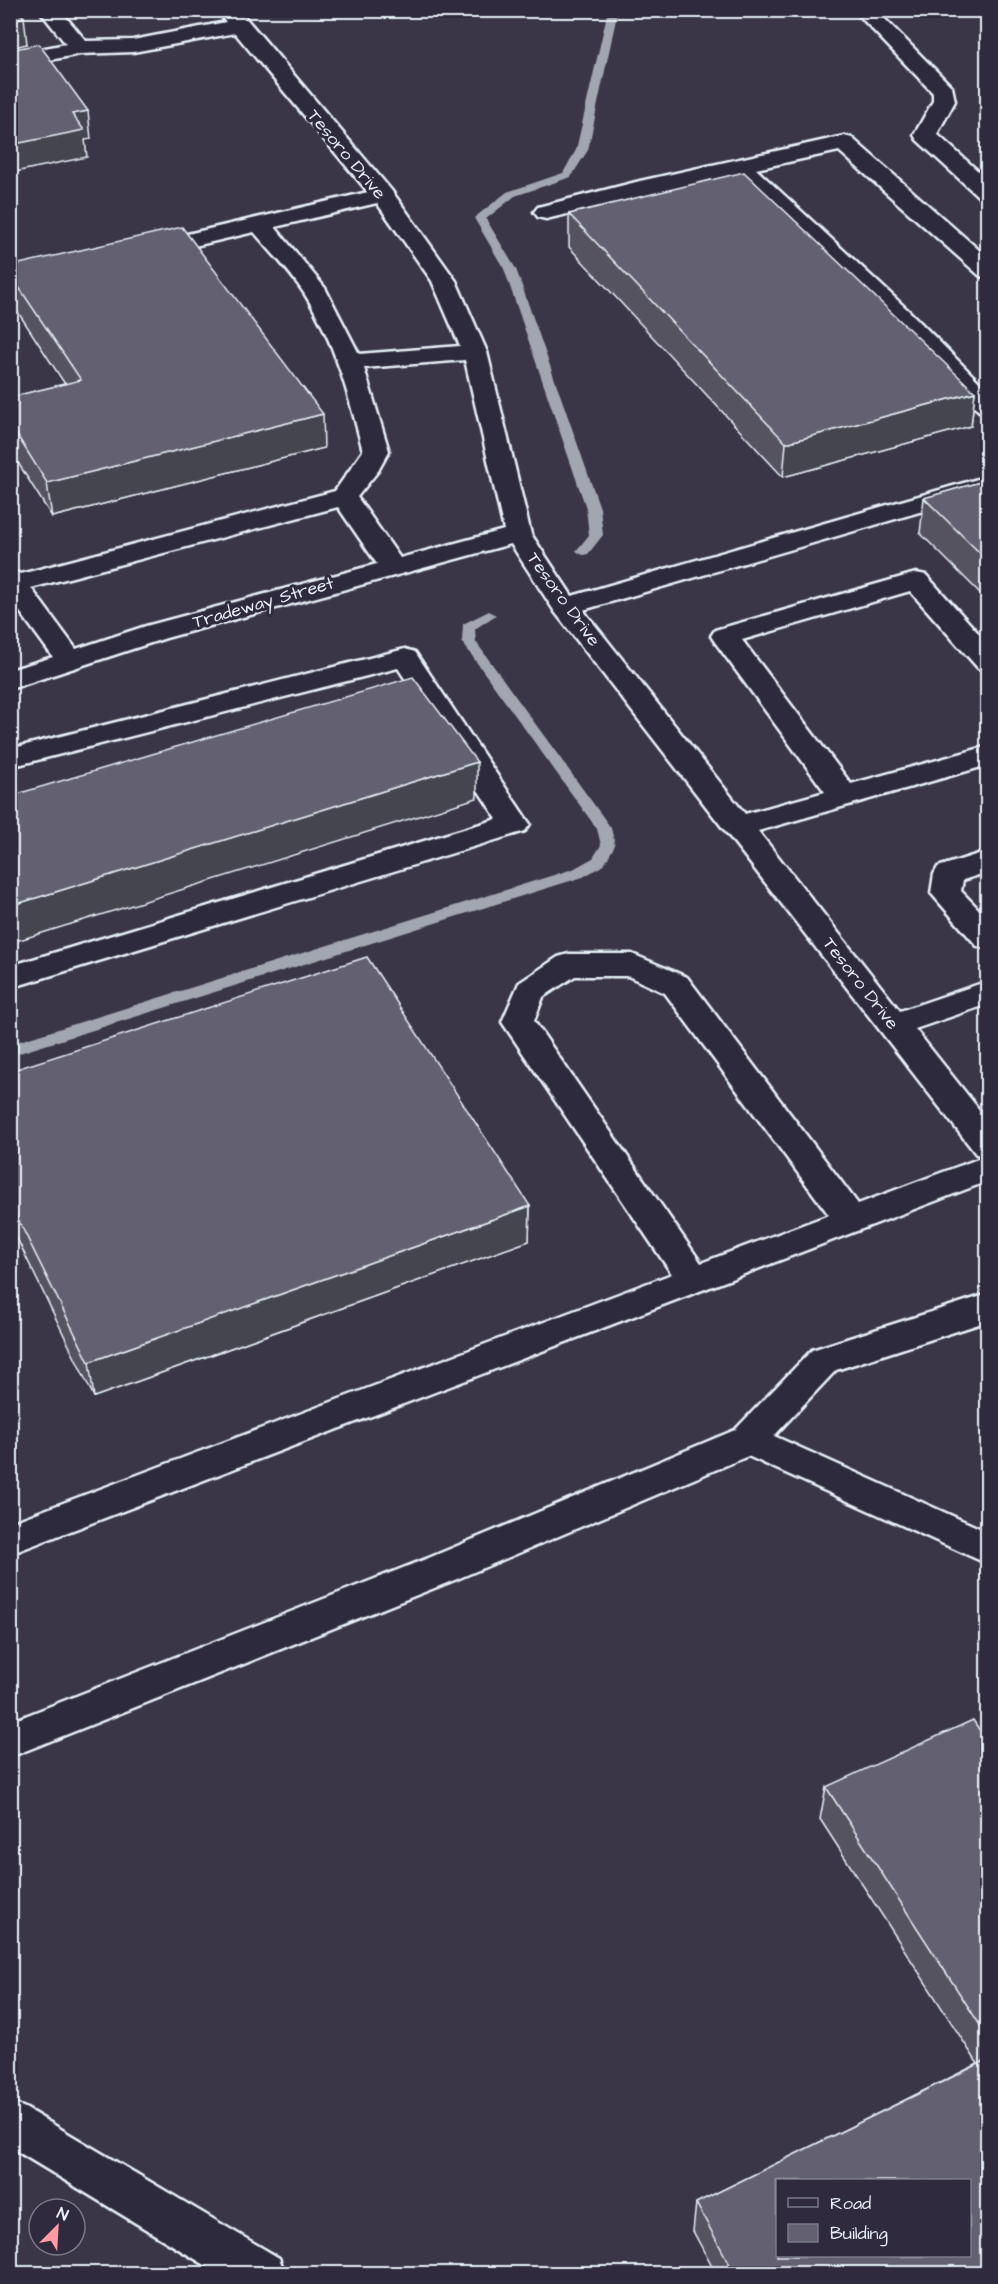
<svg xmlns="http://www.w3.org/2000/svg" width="998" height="2284" viewBox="0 0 998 2284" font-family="'Architects Daughter',sans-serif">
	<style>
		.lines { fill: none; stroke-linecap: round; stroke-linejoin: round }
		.stream { fill: #a2a6b1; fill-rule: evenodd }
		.minor-casing { stroke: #e8f1f8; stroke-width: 5 }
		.minor { fill: #2f2a3d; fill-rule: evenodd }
		.wall { fill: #555361; stroke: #e8f1f8; stroke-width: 1.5 }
		.shaded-wall { fill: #45444f; stroke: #e8f1f8; stroke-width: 1.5 }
		.building { fill: #636171; stroke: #e8f1f8; stroke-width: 1.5; fill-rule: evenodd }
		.labels { text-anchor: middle; stroke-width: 6; stroke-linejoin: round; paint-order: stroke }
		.street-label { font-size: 18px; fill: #e8f1f8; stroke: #2f2a3d }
	</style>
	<rect width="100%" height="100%" fill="#3a3648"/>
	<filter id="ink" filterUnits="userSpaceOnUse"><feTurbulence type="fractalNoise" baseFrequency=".0167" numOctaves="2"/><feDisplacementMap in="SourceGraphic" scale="12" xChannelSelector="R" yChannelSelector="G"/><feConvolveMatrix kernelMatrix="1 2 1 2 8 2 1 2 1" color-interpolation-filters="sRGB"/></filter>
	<g filter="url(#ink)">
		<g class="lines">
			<path class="stream" d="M608,10H618L588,150L571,177L515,196L486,219L516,269L600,508L603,535L588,554L583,555L576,551L589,535L586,508L504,269L474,218L507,192L563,173L576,150Z
				M489,611L496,615L475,629L476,642L611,828L615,845L604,865L583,877L10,1056V1044L573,869L593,858L601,845L597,829L462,642L463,624Z"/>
			<g class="minor-casing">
				<path id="minor" d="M39,10H60L86,41L133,40L226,22L217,10H239L391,190L456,281L487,352L531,534L572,596L988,476V492L583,610L745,814L825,792L715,642L711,636L715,630L916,573L926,575L988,644V670L978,668L910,591L742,640L851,784L988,746V765L758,831L900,1011L988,981V1004L915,1029L988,1121V1181L10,1554V1523L672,1274L502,1022L519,983L558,957L569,954H632L687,977L858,1204L986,1156L976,1154L555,612L511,544L166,638L10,689V670L53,657L10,598V570L21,574L335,491L363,451C349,396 335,341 304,293C290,271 271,252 254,232L148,257L140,255L136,250L140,245L368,192L235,33L133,52L80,54L10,68V55L66,44ZM377,203L432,281L460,346L359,354L325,288L275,227ZM465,360L504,530L400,558L357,497L378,471L389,451L364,368ZM338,507L377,564L146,626L76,649L31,588ZM575,976H628L665,993L829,1215L701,1263L534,1021L543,997Z
					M854,10H876L952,87L955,101L937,134L988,180V200L980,198L917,140L914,135L933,101V93Z
					M844,136L852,138L988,258V278L980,276L839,151L756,169L909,311L988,391V413L979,411L891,321L735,174L546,219L538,217L534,212L538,207L640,181Z
					M405,649L415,652L525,817L530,824L525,831L10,988V966L497,819L398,668L10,767V749Z
					M988,851V872L963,880L961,891L988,919V949L977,946L931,893L934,874L938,867Z
					M988,1294V1321L836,1370L774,1436L988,1532V1564L748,1456L457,1579L10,1757V1722L431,1557L735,1430L812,1350Z
					M10,2102L25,2108L279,2258L285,2274H220L10,2147Z"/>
			</g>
			<use href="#minor" class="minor"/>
		</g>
		<path class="wall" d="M569,214L975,392L971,426L783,477L569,247Z
			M10,266L324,448L52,517L10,450V397L65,384L10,300Z
			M987,480V600L920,533L924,498Z
			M10,1071L530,1206L529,1241L94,1397L10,1224Z
			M987,1735V2274H716L693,2231L696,2203L978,2064L820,1819L826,1787Z"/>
		<path class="shaded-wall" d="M24,17L27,44L10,48V20Z
			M88,111L91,139L85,140L87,157L10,173V145L72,114Z
			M975,392L971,426L783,477L786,443Z
			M323,414L324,448L52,517L47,483Z
			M477,762V798L10,943V906Z
			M530,1206L529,1241L94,1397L89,1362Z"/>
		<path class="building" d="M10,10H18L24,17L10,20Z
			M39,44L88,111L72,114L84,130L10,145V50Z
			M744,172L975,392L786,443L569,214Z
			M182,227L323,414L47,483L10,424V397L81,380L10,274V266Z
			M987,480V560L924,498Z
			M413,677L477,762L10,906V796Z
			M367,957L530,1206L89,1362L10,1203V1071Z
			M973,1720L984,1737L987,1735V2036L826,1787Z
			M987,2060V2274H735L696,2203ZM777,2181H969V2256H777Z"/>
	</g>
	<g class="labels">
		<g class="street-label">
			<text transform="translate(347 154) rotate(50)" y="6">Tesoro Drive</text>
			<text transform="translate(564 599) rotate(54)" y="6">Tesoro Drive</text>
			<text transform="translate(263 602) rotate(-16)" y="6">Tradeway Street</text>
			<text transform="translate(861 983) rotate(52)" y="6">Tesoro Drive</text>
		</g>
	</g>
	<rect width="998" height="2284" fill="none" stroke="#2f2a3d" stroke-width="36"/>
	<rect x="18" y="18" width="962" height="2248" fill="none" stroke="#e8f1f8" stroke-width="2" filter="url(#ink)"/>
	<rect x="776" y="2179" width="195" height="78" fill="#2f2a3d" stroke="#797a88" stroke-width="1.5"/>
	<rect x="788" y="2198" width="30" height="9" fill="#2f2a3d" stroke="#797a88" stroke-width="1.5"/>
	<text x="830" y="2209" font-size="18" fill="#e8f1f8">Road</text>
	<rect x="788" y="2224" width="30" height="18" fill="#636171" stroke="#797a88" stroke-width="1.5"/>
	<text x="830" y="2239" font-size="18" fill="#e8f1f8">Building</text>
	<g transform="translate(57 2227) rotate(24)"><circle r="28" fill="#2f2a3d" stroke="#797a88" stroke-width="1.5"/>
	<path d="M0-4.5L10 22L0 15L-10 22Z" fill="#ff9aa2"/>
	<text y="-9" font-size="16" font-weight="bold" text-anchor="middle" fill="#e8f1f8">N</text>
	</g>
</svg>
